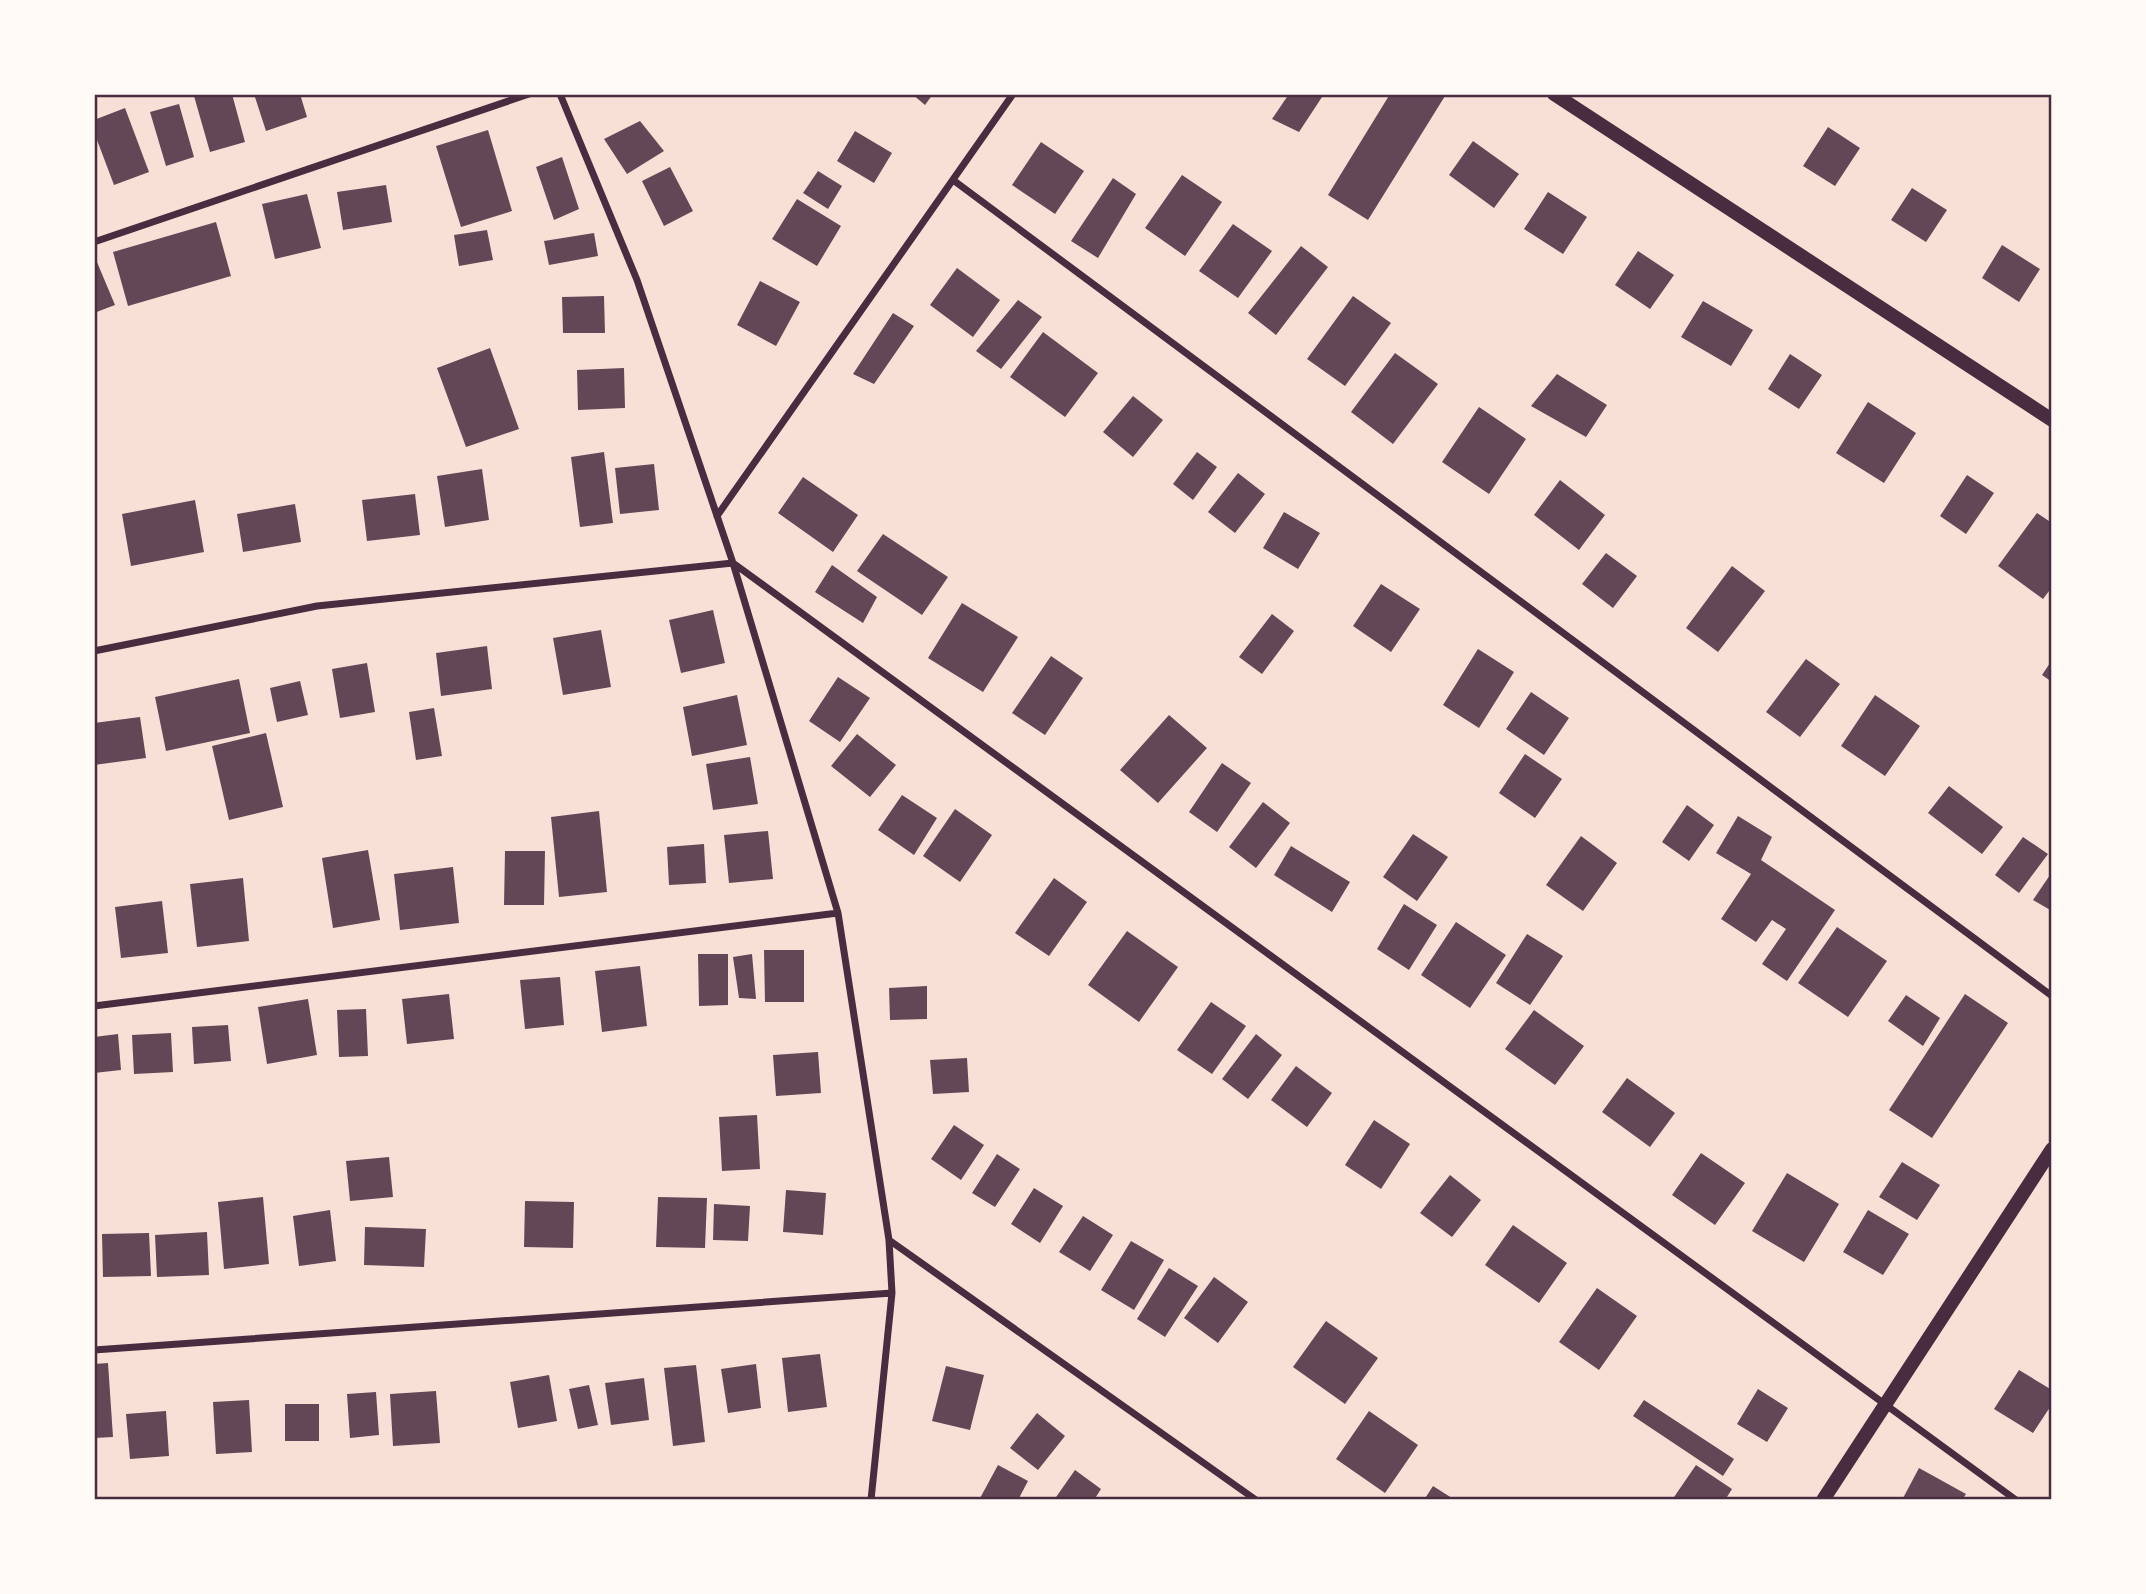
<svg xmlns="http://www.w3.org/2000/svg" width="2146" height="1594" viewBox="0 0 2146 1594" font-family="Manrope,sans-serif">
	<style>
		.building { fill: #644757 }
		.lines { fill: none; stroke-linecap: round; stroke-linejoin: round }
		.minor { stroke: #4a2c40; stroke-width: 7 }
		.secondary { stroke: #4a2c40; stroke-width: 14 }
		.neatline { fill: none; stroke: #4a2c40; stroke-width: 2.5 }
	</style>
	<rect width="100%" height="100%" fill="#f7e1d7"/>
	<path class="building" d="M198,94H232L245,142L210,152L194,96Z
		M254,94H300L307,117L266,131Z
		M912,94H933L925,105Z
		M1289,94H1324L1299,132L1272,119Z
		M1390,94L1445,96L1368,220L1328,195Z
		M179,104L194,157L166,166L150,112Z
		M125,108L149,172L114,185L94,132V120Z
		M640,121L664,151L627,174L604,139Z
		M1828,127L1860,148L1835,186L1803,166Z
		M488,130L512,211L461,227L436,146Z
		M855,131L892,153L874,183L837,161Z
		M1473,141L1519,174L1494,208L1449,175Z
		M1041,142L1084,171L1055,214L1012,185Z
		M562,157L579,209L554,220L536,167Z
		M670,167L693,211L664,226L642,181Z
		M818,171L842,186L828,209L803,193Z
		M1182,175L1222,202L1185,256L1145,228Z
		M1113,178L1136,194L1098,258L1071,241Z
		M386,185L392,222L343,230L337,192Z
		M1912,188L1947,210L1926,242L1891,220Z
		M1548,192L1587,217L1563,254L1524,229Z
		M307,194L321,248L275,259L262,204Z
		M797,199L841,226L817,266L772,239Z
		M216,222L231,276L128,306L113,252Z
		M1233,224L1272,251L1238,298L1199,271Z
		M487,230L493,260L459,266L454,235Z
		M594,233L598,256L549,265L544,241Z
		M2002,245L2040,269L2019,302L1982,278Z
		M1301,246L1328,267L1276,335L1248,313Z
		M1638,251L1674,275L1650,309L1615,285Z
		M94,255L115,305L94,313Z
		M957,268L1000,300L973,337L930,305Z
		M760,281L800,302L776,346L737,325Z
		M604,296L605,333H563L562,297Z
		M1353,296L1391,323L1345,386L1307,359Z
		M1018,300L1042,317L1001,369L976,351Z
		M1703,301L1753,330L1731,366L1681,337Z
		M893,313L914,326L874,384L853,374Z
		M1043,332L1098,373L1065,417L1010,377Z
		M490,348L519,429L466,447L437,368Z
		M1395,353L1438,384L1393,444L1351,412Z
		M1790,354L1822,375L1799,409L1768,389Z
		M624,368L625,408L578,410L577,370Z
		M1557,374L1607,405L1586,437L1531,406Z
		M1133,396L1163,420L1133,457L1103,432Z
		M1868,402L1916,433L1884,483L1836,453Z
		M1479,407L1526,439L1489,494L1442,462Z
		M604,452L613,523L580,527L571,457Z
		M1197,452L1217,467L1193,500L1173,484Z
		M654,464L659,510L620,514L615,468Z
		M482,469L489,520L445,527L437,476Z
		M1238,473L1265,494L1235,533L1208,512Z
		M1967,475L1994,493L1966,534L1940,516Z
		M803,477L858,515L833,552L778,513Z
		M1560,480L1605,515L1579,550L1534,515Z
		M415,494L420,535L367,541L362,500Z
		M195,500L204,552L131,566L122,514Z
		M295,504L301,542L243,552L237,514Z
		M1284,512L1320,533L1298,569L1263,548Z
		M2037,513L2052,523V587L2043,599L1998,566Z
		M883,534L948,577L922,615L857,571Z
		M1606,553L1637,576L1613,608L1582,584Z
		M832,565L877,597L863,623L815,592Z
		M1732,566L1765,591L1718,652L1686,628Z
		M1381,584L1420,609L1391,652L1353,626Z
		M962,603L1018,637L983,692L928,658Z
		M713,610L725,663L681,673L669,620Z
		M1272,614L1294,631L1262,674L1239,657Z
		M601,630L611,687L563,695L553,638Z
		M487,646L492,689L441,696L436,653Z
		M1478,649L1514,672L1479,728L1443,705Z
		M1051,656L1083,678L1045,735L1012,713Z
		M1806,659L1840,684L1800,737L1766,712Z
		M2052,660V682L2042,675Z
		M367,663L375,712L340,718L332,669Z
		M838,677L870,698L840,742L809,721Z
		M239,679L250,733L166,751L155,697Z
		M300,681L308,715L277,722L270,688Z
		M1531,692L1569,718L1544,755L1506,729Z
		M737,695L747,745L692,756L683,707Z
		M1875,695L1920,726L1885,776L1841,746Z
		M434,708L442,756L416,760L409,712Z
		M1169,715L1207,748L1158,803L1120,770Z
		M140,717L146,758L94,765V723Z
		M266,733L283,807L229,820L212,746Z
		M857,734L896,765L870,797L831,766Z
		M1525,754L1562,779L1535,818L1499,793Z
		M750,757L758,804L713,810L706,764Z
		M1222,763L1251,783L1217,832L1189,812Z
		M1949,786L2003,827L1982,854L1928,813Z
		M902,795L937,818L914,855L878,830Z
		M1263,802L1290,823L1256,868L1229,847Z
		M1687,805L1714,825L1689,861L1662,842Z
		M955,809L992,835L960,882L923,856Z
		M599,811L607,892L559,897L551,817Z
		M1738,816L1772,837L1761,860L1835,910L1787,981L1762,964L1786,929L1772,920L1756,942L1721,919L1751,874L1716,853Z
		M768,831L773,879L729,883L724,835Z
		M1413,834L1448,857L1417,901L1383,877Z
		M1581,836L1617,863L1583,911L1546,885Z
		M2023,837L2048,854L2019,893L1995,875Z
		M704,844L706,883L669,885L667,847Z
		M1291,846L1350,882L1332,912L1274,875Z
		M368,850L380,920L333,928L322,858Z
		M505,851H545L544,905H504Z
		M453,867L459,923L400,930L394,874Z
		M2052,872V911L2033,900Z
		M243,878L249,941L197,947L190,884Z
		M1054,878L1087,902L1049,956L1015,933Z
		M162,901L168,953L121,958L115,907Z
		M1404,904L1437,925L1409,970L1377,949Z
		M1456,922L1506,955L1470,1008L1421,975Z
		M1837,927L1887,961L1848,1017L1798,983Z
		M1127,931L1178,967L1139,1022L1088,985Z
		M1527,934L1563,956L1530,1005L1496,983Z
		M764,950H804V1002H765Z
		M698,954H728V1005L699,1006Z
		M752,954L756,999L739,998L733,957Z
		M640,966L647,1026L602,1032L595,971Z
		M560,977L564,1025L525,1029L520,980Z
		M927,986V1019L890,1020L889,988Z
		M449,994L454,1039L407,1044L402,999Z
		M1965,994L2008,1023L1932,1138L1889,1110Z
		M1906,995L1940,1018L1923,1046L1888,1021Z
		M308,999L317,1055L267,1064L258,1007Z
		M1211,1002L1246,1026L1212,1074L1177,1050Z
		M366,1009L368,1056L339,1057L337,1010Z
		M1534,1010L1584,1046L1555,1085L1505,1049Z
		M228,1025L231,1061L194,1064L192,1027Z
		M171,1033L173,1072L134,1074L132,1035Z
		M118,1034L121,1070L94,1073V1037Z
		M1256,1034L1282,1055L1248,1099L1222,1079Z
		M818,1052L821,1093L776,1096L773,1055Z
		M967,1058L969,1092L933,1094L930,1060Z
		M1296,1066L1332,1093L1307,1127L1271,1100Z
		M1627,1078L1675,1113L1650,1147L1602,1112Z
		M757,1115L760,1169L722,1171L719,1117Z
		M1374,1120L1410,1144L1381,1189L1345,1165Z
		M954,1125L984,1145L961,1180L931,1159Z
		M1701,1153L1745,1183L1715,1225L1672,1195Z
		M997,1154L1020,1169L995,1207L972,1193Z
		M389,1157L393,1197L350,1201L346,1161Z
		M1902,1162L1940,1185L1917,1220L1879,1197Z
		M1787,1173L1839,1204L1804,1262L1752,1231Z
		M1450,1175L1481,1200L1452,1237L1420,1213Z
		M1034,1188L1063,1206L1040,1243L1011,1224Z
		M786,1190L826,1193L823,1235L783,1232Z
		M263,1197L269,1264L224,1269L218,1202Z
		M658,1197L707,1198L705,1248L656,1247Z
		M525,1201L574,1202L573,1248L524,1247Z
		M714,1204L750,1206L748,1241L713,1240Z
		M330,1210L336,1261L299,1266L293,1216Z
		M1868,1210L1909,1234L1883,1275L1843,1252Z
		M1083,1216L1113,1235L1090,1271L1059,1252Z
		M1513,1225L1567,1263L1539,1303L1485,1265Z
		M365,1227L426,1229L424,1267L364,1265Z
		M207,1232L209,1275L157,1277L155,1235Z
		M149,1233L151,1276L103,1277L102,1234Z
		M1131,1241L1164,1260L1134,1310L1101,1290Z
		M1169,1268L1198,1286L1165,1337L1137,1319Z
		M1214,1277L1248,1302L1218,1343L1184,1318Z
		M1597,1288L1637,1316L1599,1370L1559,1342Z
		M1326,1321L1378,1358L1345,1404L1293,1367Z
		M820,1354L827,1407L788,1412L782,1358Z
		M108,1363L113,1437L94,1438V1364Z
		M756,1364L761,1408L728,1413L721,1369Z
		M696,1365L705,1442L673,1446L664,1368Z
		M946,1366L984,1375L970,1430L932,1421Z
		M2019,1370L2052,1390V1404L2033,1433L1994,1409Z
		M549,1375L557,1421L518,1428L510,1382Z
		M644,1378L649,1420L611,1425L605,1383Z
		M589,1385L598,1425L578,1429L569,1389Z
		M1758,1389L1788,1408L1767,1442L1737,1424Z
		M436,1391L440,1443L393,1446L390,1394Z
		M376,1392L379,1435L350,1438L347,1394Z
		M249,1400L252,1452L216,1454L213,1402Z
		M1644,1400L1734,1459L1723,1476L1633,1416Z
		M285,1404H319V1441H285Z
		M166,1411L169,1456L130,1459L126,1414Z
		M1369,1411L1418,1445L1385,1493L1336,1459Z
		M1037,1413L1065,1436L1038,1470L1010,1448Z
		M998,1465L1028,1481L1018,1500H979Z
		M1696,1465L1732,1489L1725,1500H1672Z
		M1919,1468L1966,1494L1962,1500H1902Z
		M1075,1470L1101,1489L1094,1500H1054Z
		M1433,1486L1455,1500H1424Z"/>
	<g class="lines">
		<path class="minor" d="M560,94L637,280L733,563L838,913L889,1240L892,1293L871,1500
			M953,180L2052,996
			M94,242L529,94
			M717,516L1013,94
			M94,651L317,606L733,563L2016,1500
			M94,1006L838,913
			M889,1240L1256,1500
			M94,1350L892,1293"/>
		<path class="secondary" d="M1554,94L2052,420
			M1823,1500L2052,1149"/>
	</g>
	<rect width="2146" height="1594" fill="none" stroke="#fffaf5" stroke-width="192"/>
	<rect x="96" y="96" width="1954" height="1402" class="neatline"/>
</svg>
